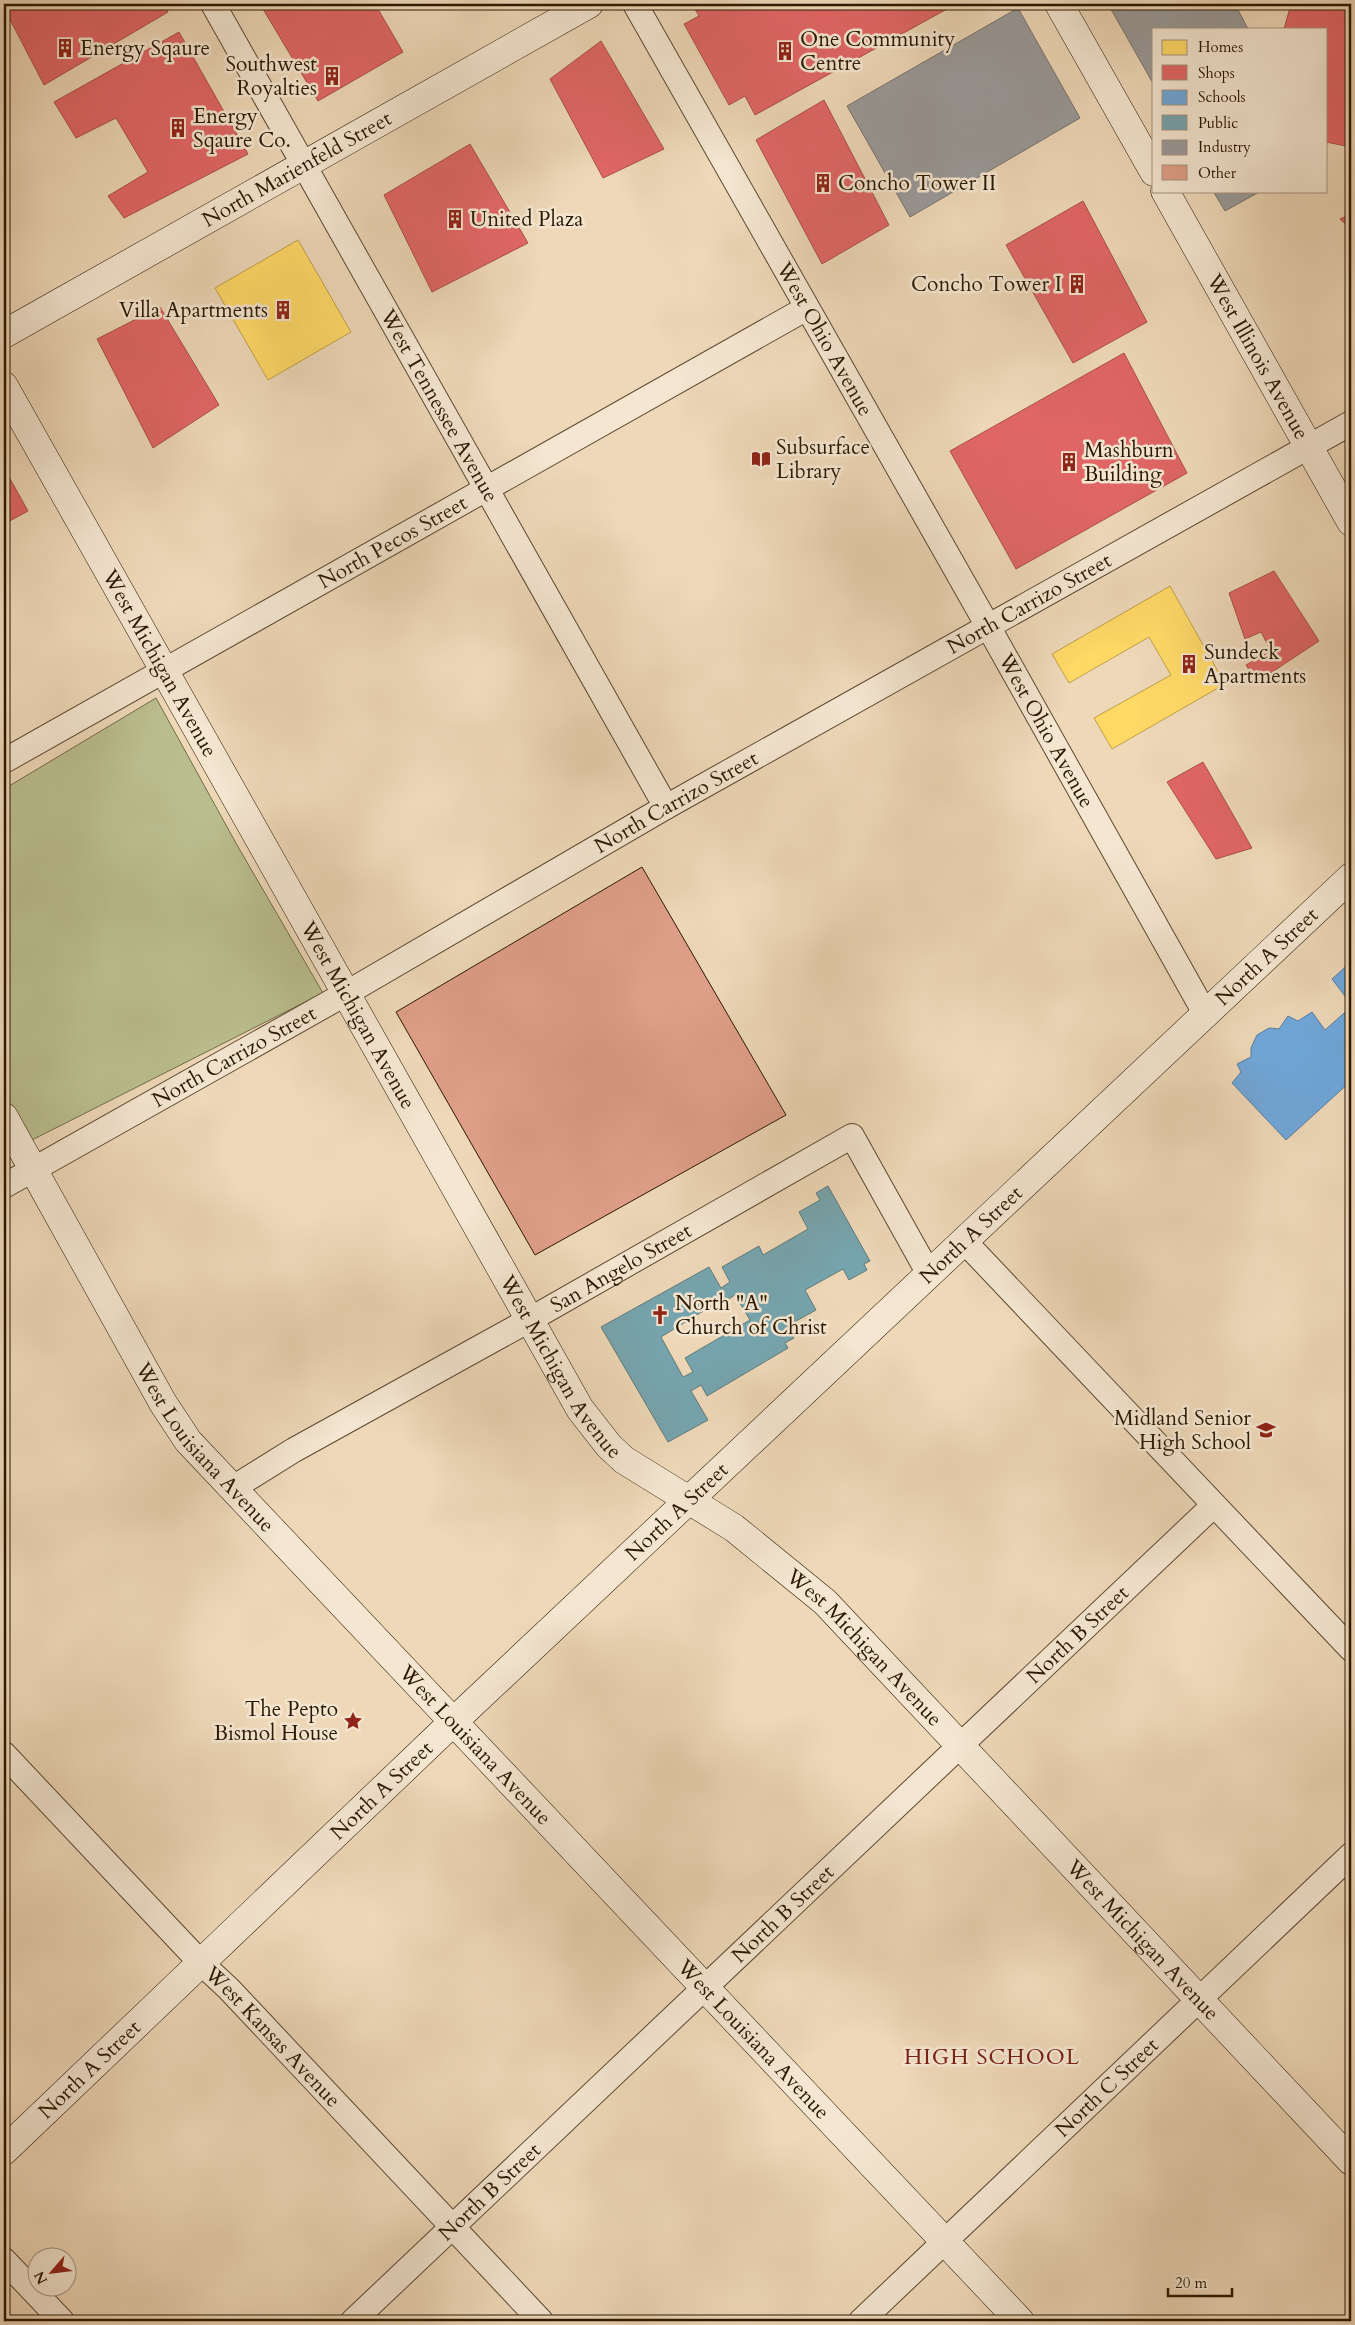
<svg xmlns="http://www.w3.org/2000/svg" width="1355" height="2325" viewBox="0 0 1355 2325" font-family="Cardo,serif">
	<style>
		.green { fill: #babe8e; stroke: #726b48 }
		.homes { fill: #ffd966; stroke: #bf9f48 }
		.shops { fill: #e06666; stroke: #a94f48 }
		.schools { fill: #6fa8dc; stroke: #5a7d9b }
		.public { fill: #76a5af; stroke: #5f7b7b; fill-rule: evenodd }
		.industry { fill: #999; stroke: #78726c }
		.building { fill: #df9e88; stroke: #2a1802 }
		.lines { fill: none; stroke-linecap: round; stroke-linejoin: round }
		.street-casing { stroke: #5b4830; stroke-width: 26 }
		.secondary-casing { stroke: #2a1802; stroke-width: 29 }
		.street { stroke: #f4e6d1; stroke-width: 24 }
		.secondary { stroke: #f4e6d1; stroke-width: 28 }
		.labels { text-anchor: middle; stroke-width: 5; stroke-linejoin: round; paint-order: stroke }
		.poi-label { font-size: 21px; fill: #2a1802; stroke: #f4e6d1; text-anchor: start }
		.street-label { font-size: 21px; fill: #2a1802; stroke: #f4e6d1 }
		.neighbourhood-label { font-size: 22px; letter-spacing: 1px; fill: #7a1f14; stroke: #f4e6d1 }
	</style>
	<rect width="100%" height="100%" fill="#eed8b8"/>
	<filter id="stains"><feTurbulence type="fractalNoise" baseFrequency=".004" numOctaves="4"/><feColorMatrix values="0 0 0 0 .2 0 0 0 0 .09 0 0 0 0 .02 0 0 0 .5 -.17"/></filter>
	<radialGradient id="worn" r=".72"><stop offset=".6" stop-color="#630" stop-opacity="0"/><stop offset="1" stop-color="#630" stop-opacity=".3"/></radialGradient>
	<path class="green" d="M156,698L237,845L323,993L30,1141L4,1096V789Z"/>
	<path class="homes" d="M298,240L351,332L268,380L215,288Z
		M1170,586L1225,684L1112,749L1094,718L1171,675L1149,637L1069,683L1052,654Z"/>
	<path class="shops" d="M4,4H164L168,12L44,85L4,8Z
		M260,4H375L403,52L318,101Z
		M692,4H956L755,115L745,96L729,105L684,24L699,16Z
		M1291,4H1351V127L1346,146L1326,142V29H1284Z
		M179,32L248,154L124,218L108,196L148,172L116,118L76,138L54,102Z
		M601,41L664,149L603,178L550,79Z
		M824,100L889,225L822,264L756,140Z
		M470,144L528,243L432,292L384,195Z
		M1083,201L1147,322L1073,363L1006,245Z
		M1351,214V229L1340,219Z
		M160,307L219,405L153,448L97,339Z
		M1124,353L1187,473L1016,569L950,451Z
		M4,468L28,511L4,524Z
		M1274,571L1319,641L1257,682L1246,665L1271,651L1261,632L1245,639L1229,593Z
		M1203,762L1252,848L1216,859L1167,782Z"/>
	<path class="schools" d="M1351,962V1004L1332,979Z
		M1351,1007V1053L1348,1056L1351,1059V1081L1286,1140L1232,1083L1241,1072L1237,1064L1251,1057V1048L1257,1035L1269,1028L1279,1029L1288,1016L1298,1021L1312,1012L1325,1030Z"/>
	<path class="public" d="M828,1186L870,1261L864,1264L867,1270L849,1280L843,1269L805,1290L816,1310L787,1326L794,1338L785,1343L788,1348L707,1396L701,1385L691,1391L708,1420L668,1442L601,1327L709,1267L721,1288L730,1282L722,1267L759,1246L763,1255L808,1229L799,1212L820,1200L816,1193ZM735,1295L750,1320L685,1358L693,1372L683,1377L661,1337L726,1297L727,1300Z"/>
	<path class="industry" d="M1108,4H1235L1248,29H1154V85Z
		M1018,8L1080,118L910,217L847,106Z
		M1213,191H1261L1225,211Z"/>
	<path class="building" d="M642,867L786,1115L535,1255L396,1012Z"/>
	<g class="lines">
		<g class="street-casing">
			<g id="street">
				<path id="s1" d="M213,4L666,807"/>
				<path id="s2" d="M635,4L989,628L1206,1015"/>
				<path id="s3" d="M4,761L807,308"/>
				<path id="s4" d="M4,1186L345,994L666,807L1351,423"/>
				<path d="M965,1242L1351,1649"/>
				<path id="s5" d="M233,1488L294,1450L531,1319L852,1136L929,1274"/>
				<path id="s6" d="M4,1754L201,1963L229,1989L541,2321"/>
				<path d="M4,2260L62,2321"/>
				<path id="s7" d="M353,2321L1214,1505"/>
				<path id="s8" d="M861,2321L1351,1855"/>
			</g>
		</g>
		<g class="secondary-casing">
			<g id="secondary">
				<path d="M1059,4L1154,172"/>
				<path id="s9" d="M1165,191L1351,522"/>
				<path id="s10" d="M4,334L589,4"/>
				<path id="s11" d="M4,386L580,1409L609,1446L624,1460L734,1528L825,1602L1351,2161"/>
				<path id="s12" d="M4,1117L163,1403L188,1441L1020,2321"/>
				<path id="s13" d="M4,2151L453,1722L1351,877"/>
			</g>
		</g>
		<use href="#street" class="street"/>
		<use href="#secondary" class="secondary"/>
	</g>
	<defs>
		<g id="building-bare" transform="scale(1.5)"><path d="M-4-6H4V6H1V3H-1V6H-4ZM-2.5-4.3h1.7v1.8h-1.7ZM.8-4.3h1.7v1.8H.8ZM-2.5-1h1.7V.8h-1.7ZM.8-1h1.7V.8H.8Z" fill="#8f2418" stroke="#f4e6d1" stroke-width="2.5" paint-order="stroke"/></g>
		<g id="library-bare" transform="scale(1.5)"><path d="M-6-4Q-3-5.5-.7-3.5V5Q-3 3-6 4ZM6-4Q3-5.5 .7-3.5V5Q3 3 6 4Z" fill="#8f2418" stroke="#f4e6d1" stroke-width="2.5" paint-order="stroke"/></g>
		<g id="church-bare" transform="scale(1.5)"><path d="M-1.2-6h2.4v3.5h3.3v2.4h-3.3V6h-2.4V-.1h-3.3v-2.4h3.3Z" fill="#8f2418" stroke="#f4e6d1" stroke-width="2.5" paint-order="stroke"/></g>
		<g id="school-bare" transform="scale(1.5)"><path d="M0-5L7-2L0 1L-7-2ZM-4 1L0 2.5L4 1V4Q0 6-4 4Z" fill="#8f2418" stroke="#f4e6d1" stroke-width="2.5" paint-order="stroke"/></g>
		<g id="sight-bare" transform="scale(1.5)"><path d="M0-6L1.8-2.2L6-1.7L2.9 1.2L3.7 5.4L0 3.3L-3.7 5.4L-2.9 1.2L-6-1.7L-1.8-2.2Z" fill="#8f2418" stroke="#f4e6d1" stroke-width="2.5" paint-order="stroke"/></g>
	</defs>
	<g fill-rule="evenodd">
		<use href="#building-bare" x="65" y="48"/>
		<use href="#building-bare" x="785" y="51"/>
		<use href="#building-bare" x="332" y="76"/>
		<use href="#building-bare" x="178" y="128"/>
		<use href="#building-bare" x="823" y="183"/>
		<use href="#building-bare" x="455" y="219"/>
		<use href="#building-bare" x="1077" y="284"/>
		<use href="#building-bare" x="283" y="310"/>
		<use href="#library-bare" x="761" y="459"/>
		<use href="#building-bare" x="1069" y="462"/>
		<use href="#building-bare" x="1189" y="664"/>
		<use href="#church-bare" x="660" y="1315"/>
		<use href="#school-bare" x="1266" y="1430"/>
		<use href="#sight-bare" x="353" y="1721"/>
	</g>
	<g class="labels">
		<g class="poi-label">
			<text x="800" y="46">One Community<tspan x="800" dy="24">Centre</tspan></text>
			<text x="80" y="55">Energy Sqaure</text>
			<text x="317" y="71" text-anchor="end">Southwest<tspan x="317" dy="24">Royalties</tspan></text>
			<text x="193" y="123">Energy<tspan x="193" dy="24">Sqaure Co.</tspan></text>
			<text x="838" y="190">Concho Tower II</text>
			<text x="470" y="226">United Plaza</text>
			<text x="1062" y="291" text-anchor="end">Concho Tower I</text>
			<text x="268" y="317" text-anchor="end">Villa Apartments</text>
			<text x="776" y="454">Subsurface<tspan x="776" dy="24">Library</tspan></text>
			<text x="1084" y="457">Mashburn<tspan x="1084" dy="24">Building</tspan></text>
			<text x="1204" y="659">Sundeck<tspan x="1204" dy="24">Apartments</tspan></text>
			<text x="675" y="1310">North "A"<tspan x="675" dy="24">Church of Christ</tspan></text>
			<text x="1251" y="1425" text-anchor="end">Midland Senior<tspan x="1251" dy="24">High School</tspan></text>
			<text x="338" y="1716" text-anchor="end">The Pepto<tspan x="338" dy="24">Bismol House</tspan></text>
		</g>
		<g class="street-label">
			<text dy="7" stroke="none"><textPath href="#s10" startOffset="336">North Marienfeld Street</textPath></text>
			<text dy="7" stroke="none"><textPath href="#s2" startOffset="385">West Ohio Avenue</textPath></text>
			<text dy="7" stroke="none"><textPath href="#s9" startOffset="190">West Illinois Avenue</textPath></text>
			<text dy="7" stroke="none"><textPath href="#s1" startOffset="461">West Tennessee Avenue</textPath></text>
			<text dy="7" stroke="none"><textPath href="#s3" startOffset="446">North Pecos Street</textPath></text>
			<text dy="7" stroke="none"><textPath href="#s4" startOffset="1179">North Carrizo Street</textPath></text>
			<text dy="7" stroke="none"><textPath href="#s11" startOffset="318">West Michigan Avenue</textPath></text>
			<text dy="7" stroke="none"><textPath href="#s2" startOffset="835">West Ohio Avenue</textPath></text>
			<text dy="7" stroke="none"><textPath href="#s4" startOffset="774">North Carrizo Street</textPath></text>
			<text dy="7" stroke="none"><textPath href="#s13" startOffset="1738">North A Street</textPath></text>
			<text dy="7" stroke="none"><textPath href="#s11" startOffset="722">West Michigan Avenue</textPath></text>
			<text dy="7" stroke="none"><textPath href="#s4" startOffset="264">North Carrizo Street</textPath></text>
			<text dy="7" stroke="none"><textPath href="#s13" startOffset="1332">North A Street</textPath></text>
			<text dy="7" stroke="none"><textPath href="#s5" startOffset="446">San Angelo Street</textPath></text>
			<text dy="7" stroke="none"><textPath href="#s11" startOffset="1128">West Michigan Avenue</textPath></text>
			<text dy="7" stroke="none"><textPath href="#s12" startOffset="388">West Louisiana Avenue</textPath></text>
			<text dy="7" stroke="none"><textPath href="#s13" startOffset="928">North A Street</textPath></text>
			<text dy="7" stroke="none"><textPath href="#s7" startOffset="998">North B Street</textPath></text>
			<text dy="7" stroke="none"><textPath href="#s11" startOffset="1548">West Michigan Avenue</textPath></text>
			<text dy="7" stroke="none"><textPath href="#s12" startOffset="791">West Louisiana Avenue</textPath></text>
			<text dy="7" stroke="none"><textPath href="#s13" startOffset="522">North A Street</textPath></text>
			<text dy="7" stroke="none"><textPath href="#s7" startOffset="592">North B Street</textPath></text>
			<text dy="7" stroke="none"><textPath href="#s11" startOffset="1952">West Michigan Avenue</textPath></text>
			<text dy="7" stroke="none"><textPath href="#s6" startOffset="390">West Kansas Avenue</textPath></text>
			<text dy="7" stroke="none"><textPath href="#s12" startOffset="1196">West Louisiana Avenue</textPath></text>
			<text dy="7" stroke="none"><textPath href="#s13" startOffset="118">North A Street</textPath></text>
			<text dy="7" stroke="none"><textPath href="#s8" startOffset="339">North C Street</textPath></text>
			<text dy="7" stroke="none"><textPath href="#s7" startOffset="188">North B Street</textPath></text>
		</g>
		<g class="neighbourhood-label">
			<text x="992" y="2064">HIGH SCHOOL</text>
		</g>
	</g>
	<rect width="1355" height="2325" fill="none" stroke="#eed8b8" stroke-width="20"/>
	<rect x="5" y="5" width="1345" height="2315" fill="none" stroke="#2a1802" stroke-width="2.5"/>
	<rect x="10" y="10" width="1335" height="2305" fill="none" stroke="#2a1802"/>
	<rect x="1152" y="28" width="175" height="165" fill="#f4e6d1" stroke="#a3947e"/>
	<rect x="1162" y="40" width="25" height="15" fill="#ffd966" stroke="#a3947e"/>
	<text x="1198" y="52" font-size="15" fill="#2a1802">Homes</text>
	<rect x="1162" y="65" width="25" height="15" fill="#e06666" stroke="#a3947e"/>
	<text x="1198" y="78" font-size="15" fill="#2a1802">Shops</text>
	<rect x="1162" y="90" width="25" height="15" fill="#6fa8dc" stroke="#a3947e"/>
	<text x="1198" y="102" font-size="15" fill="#2a1802">Schools</text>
	<rect x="1162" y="115" width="25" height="15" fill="#76a5af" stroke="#a3947e"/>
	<text x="1198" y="128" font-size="15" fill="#2a1802">Public</text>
	<rect x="1162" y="140" width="25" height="15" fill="#999999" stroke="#a3947e"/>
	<text x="1198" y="152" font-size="15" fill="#2a1802">Industry</text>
	<rect x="1162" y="165" width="25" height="15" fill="#df9e88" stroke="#a3947e"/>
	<text x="1198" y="178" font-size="15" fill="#2a1802">Other</text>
	<g transform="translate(52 2272) rotate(242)"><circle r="24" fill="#f4e6d1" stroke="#a3947e"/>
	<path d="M0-4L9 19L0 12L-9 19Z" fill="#8f2418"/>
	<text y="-8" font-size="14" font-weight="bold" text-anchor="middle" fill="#2a1802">N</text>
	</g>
	<path d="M1168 2288v8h64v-8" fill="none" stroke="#2a1802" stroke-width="2.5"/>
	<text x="1175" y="2288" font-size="15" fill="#2a1802" stroke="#f4e6d1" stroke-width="4" paint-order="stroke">20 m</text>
	<rect width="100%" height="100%" filter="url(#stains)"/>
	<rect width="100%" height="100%" fill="url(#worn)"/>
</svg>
